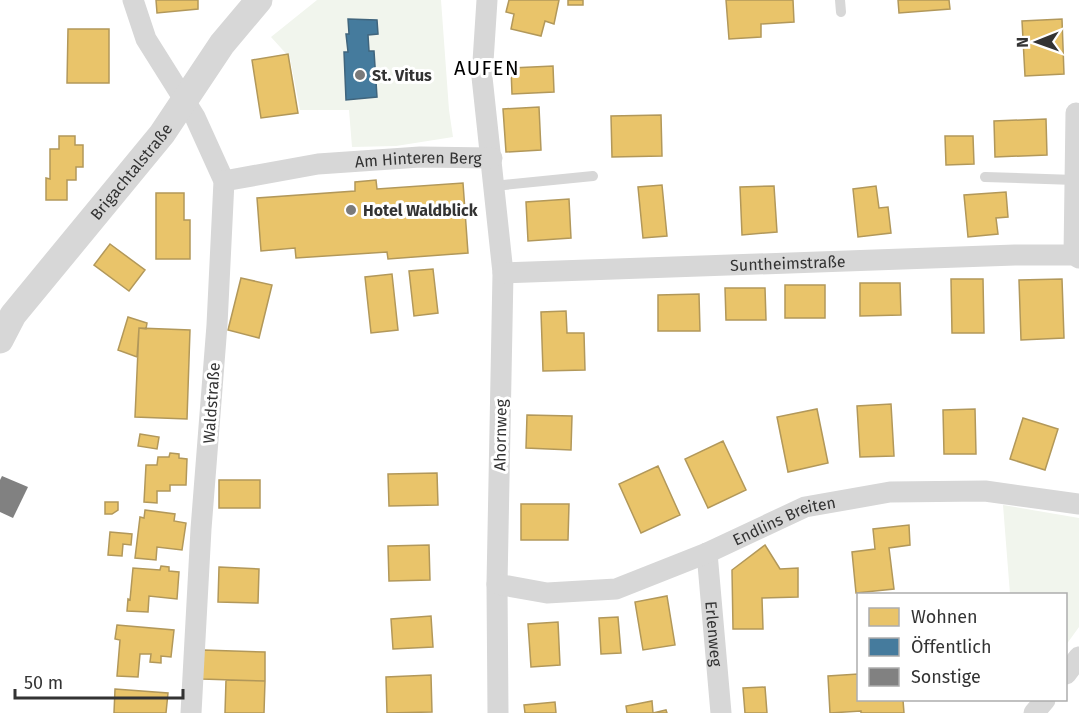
<svg xmlns="http://www.w3.org/2000/svg" width="1079" height="713" viewBox="0 0 1079 713" font-family="'Fira Sans',sans-serif">
	<style>
		.green { fill: #f1f5ed; fill-rule: evenodd }
		.homes { fill: #e9c46a; stroke: #b2985a; stroke-width: 1.5 }
		.public { fill: #457b9d; stroke: #40657d; stroke-width: 1.5 }
		.building { fill: #818181 }
		.lines { fill: none; stroke-linecap: round; stroke-linejoin: round }
		.service { stroke: #d7d7d7; stroke-width: 10 }
		.minor { stroke: #d7d7d7; stroke-width: 21 }
		.tertiary { stroke: #d7d7d7; stroke-width: 27 }
		.poi-dot { fill: #7a7a7a; stroke: #fff; stroke-width: 2 }
		.labels { text-anchor: middle; stroke-width: 6; stroke-linejoin: round; paint-order: stroke }
		.poi-label { font-size: 16px; font-weight: bold; fill: #333; stroke: #fff; text-anchor: start }
		.street-label { font-size: 16px; fill: #333; stroke: #fff }
		.quarter-label { font-size: 20px; letter-spacing: 1.5px; fill: #000; stroke: #fff }
	</style>
	<rect width="100%" height="100%" fill="#fff"/>
	<path class="green" d="M317,0H441L449,110L453,137L396,146L352,147L349,110H300L290,58L271,37ZM348,19H364L369,51H374L376,97L346,100L344,53L348,52L346,34H349Z
		M1003,505L1079,518V627L1066,645V594H1010Z"/>
	<path class="homes" d="M156,0H198V9L157,13Z
		M509,0H559L554,24L545,21L541,36L511,29L514,14L506,12Z
		M568,0H583V5H568Z
		M726,0H793L794,22L761,24V37L729,39Z
		M898,0H949L950,9L899,13Z
		M1062,19L1064,74L1025,76L1022,21Z
		M68,29H109V83H67Z
		M288,54L298,113L261,118L252,60Z
		M553,66L554,92L512,94L511,68Z
		M539,107L541,150L506,152L503,109Z
		M661,115L662,156L612,157L611,116Z
		M1046,119L1047,155L995,157L994,121Z
		M59,136H75V145H83V167H76V180H67V200H46V178L50,179V149H59Z
		M945,136H973L974,164L946,165Z
		M376,180L377,189L463,183L468,253L388,259L387,252L296,258L295,248L261,251L257,198L355,191V182Z
		M662,185L667,236L643,238L638,187Z
		M774,186L777,232L742,235L740,187Z
		M876,186L879,208L888,207L891,233L858,237L853,189Z
		M1006,192L1008,217L996,218L998,234L968,237L964,195Z
		M156,193H184V220H190V259H156Z
		M569,199L571,238L528,241L526,202Z
		M110,244L145,270L129,291L94,265Z
		M433,269L438,313L414,316L409,271Z
		M392,274L398,330L371,333L365,277Z
		M241,278L272,285L259,338L228,330Z
		M951,279H983L984,333H952Z
		M1062,279L1064,338L1021,340L1019,280Z
		M860,283H900L901,315L860,316Z
		M785,285H825V318H785Z
		M725,288H765L766,320H726Z
		M699,294L700,331H658V295Z
		M566,311L567,333H584L585,370L543,371L541,312Z
		M128,317L147,323L146,329L139,328L137,357L118,350Z
		M139,328L190,330L187,419L135,417Z
		M891,404L894,456L860,457L857,406Z
		M817,409L828,463L788,472L777,417Z
		M975,409L976,454H944L943,410Z
		M527,415L572,416L571,450L526,448Z
		M1023,418L1058,429L1045,470L1010,459Z
		M140,434L159,437L157,449L138,446Z
		M723,441L746,490L708,508L685,459Z
		M170,453L179,454V458L187,459L186,485H170V491H157V503L144,502L146,465H157L158,457H169Z
		M658,466L680,515L641,533L619,484Z
		M437,473L438,505L389,506L388,474Z
		M219,480H260V508H219Z
		M105,502H118V510L112,514H105Z
		M521,504H569L568,540H521Z
		M145,510L175,514L174,521L186,523L182,550L157,547L156,560L135,558L140,517L144,518Z
		M909,525L910,545L889,548L894,589L856,593L852,552L875,549L873,529Z
		M110,532L132,534L131,545L123,544L122,556L108,555Z
		M429,545L430,580L389,581L388,546Z
		M765,545L780,569L798,568V597L762,598L763,629H733L732,570Z
		M161,566L169,567V571L179,572L177,599L149,596L148,612L127,611L128,599L130,600L133,568L160,570Z
		M219,567L259,569L258,603L218,602Z
		M667,596L675,645L643,650L635,602Z
		M431,616L433,647L393,649L391,619Z
		M618,617L621,653L601,654L599,618Z
		M558,622L560,665L531,667L528,624Z
		M117,625L174,630L171,657L161,656V663L150,662L151,654H140L138,677L117,676L120,640L115,639Z
		M203,650L265,652V681L202,679Z
		M858,674V700H903L904,713H861V711L830,713L828,676Z
		M431,675L432,712L387,713L386,677Z
		M226,680L265,681L264,713H225Z
		M765,687L767,713H745L743,688Z
		M115,689L168,693L166,713H114Z
		M652,701L653,713L666,710L667,713H627L626,706Z
		M555,702L556,713H525L524,705Z"/>
	<path class="public" d="M348,19L377,20L378,34L368,35L369,51H374L377,97L346,100L344,52H348L346,34H349Z"/>
	<path class="building" d="M2,476L28,487L13,518L0,512V480Z"/>
	<g class="lines">
		<path class="service" d="M840,0L841,12
			M985,177L1075,180
			M494,186L593,176"/>
		<g class="minor">
			<path d="M133,0L146,39L195,117L224,181L217,325L201,529L191,713"/>
			<path d="M487,0L482,77L503,273L497,584L498,713"/>
			<path id="s1" d="M224,181L318,164L420,157L492,158"/>
			<path d="M1074,255L1076,113"/>
			<path id="s2" d="M503,273L1015,255H1074L1079,258"/>
			<path id="s3" d="M707,553L721,713"/>
			<path id="s4" d="M497,584L547,593L616,589L707,553L805,507L890,492L985,491L1079,504"/>
			<path d="M1066,674L1079,657"/>
			<path d="M1034,713L1045,700"/>
		</g>
		<path class="tertiary" id="s5" d="M0,340L13,315L162,134L222,44L259,0"/>
	</g>
	<g class="poi-dot">
		<circle cx="360" cy="75" r="6"/>
		<circle cx="351" cy="210" r="6"/>
	</g>
	<g class="labels">
		<g class="poi-label">
			<text x="372" y="81">St. Vitus</text>
			<text x="363" y="216">Hotel Waldblick</text>
		</g>
		<g class="street-label">
			<text dy="6" stroke="none"><textPath href="#s1" startOffset="196">Am Hinteren Berg</textPath></text>
			<text dy="6" stroke="none"><textPath href="#s5" startOffset="214">Brigachtalstraße</textPath></text>
			<text dy="6" stroke="none"><textPath href="#s2" startOffset="285">Suntheimstraße</textPath></text>
			<text transform="translate(211 403) rotate(-86)" y="6">Waldstraße</text>
			<text transform="translate(500 435) rotate(-89)" y="6">Ahornweg</text>
			<text dy="6" stroke="none"><textPath href="#s4" startOffset="302">Endlins Breiten</textPath></text>
			<text dy="6" stroke="none"><textPath href="#s3" startOffset="81">Erlenweg</textPath></text>
		</g>
		<g class="quarter-label">
			<text x="487" y="75">AUFEN</text>
		</g>
	</g>
	<rect x="857" y="593" width="210" height="108" fill="#ffffff" stroke="#adadad" stroke-width="1.5"/>
	<rect x="869" y="608" width="30" height="18" fill="#e9c46a" stroke="#adadad" stroke-width="1.5"/>
	<text x="911" y="623" font-size="18" fill="#333333">Wohnen</text>
	<rect x="869" y="638" width="30" height="18" fill="#457b9d" stroke="#adadad" stroke-width="1.5"/>
	<text x="911" y="653" font-size="18" fill="#333333">Öffentlich</text>
	<rect x="869" y="668" width="30" height="18" fill="#818181" stroke="#adadad" stroke-width="1.5"/>
	<text x="911" y="683" font-size="18" fill="#333333">Sonstige</text>
	<g transform="translate(1037 42) rotate(269)" stroke="#ffffff" stroke-width="4.5" paint-order="stroke">
	<path d="M0-4.5L10 22L0 15L-10 22Z" fill="#333333"/>
	<text y="-9" font-size="16" font-weight="bold" text-anchor="middle" fill="#333333">N</text>
	</g>
	<path d="M15 689v9h168v-9" fill="none" stroke="#333333" stroke-width="3"/>
	<text x="24" y="689" font-size="18" fill="#333333" stroke="#ffffff" stroke-width="4.5" paint-order="stroke">50 m</text>
</svg>
